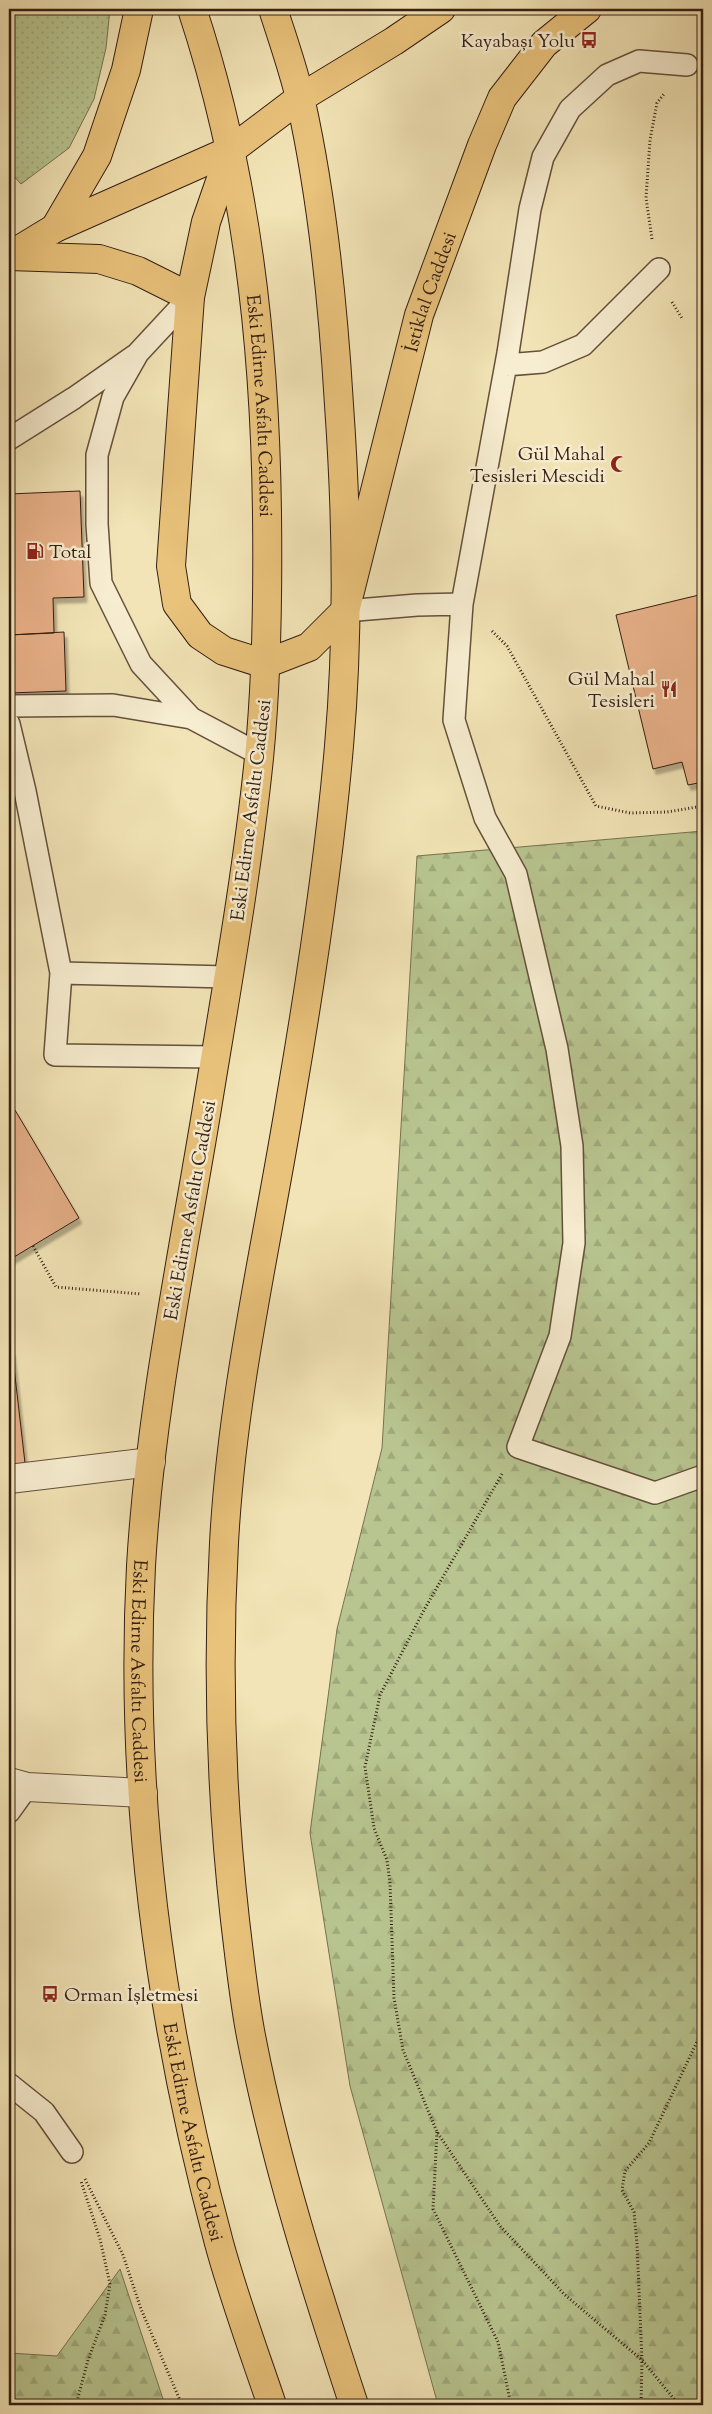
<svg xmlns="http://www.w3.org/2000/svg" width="712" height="2414" viewBox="0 0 712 2414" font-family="'Sorts Mill Goudy',serif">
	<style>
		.forest { fill: url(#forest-firs); stroke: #767251 }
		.park { fill: url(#park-dots); stroke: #767251 }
		.building { fill: #e8b189; stroke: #341e12; filter: url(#shadow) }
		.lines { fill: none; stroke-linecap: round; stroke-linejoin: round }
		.service-casing { stroke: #64503b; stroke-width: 24 }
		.minor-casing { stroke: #64503b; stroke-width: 30 }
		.primary-casing { stroke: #341e12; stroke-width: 30 }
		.trunk-casing { stroke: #341e12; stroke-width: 30 }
		.path { stroke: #341e12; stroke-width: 3; stroke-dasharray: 1 2.5; stroke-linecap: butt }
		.service { stroke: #f7edd0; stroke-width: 21 }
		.minor { stroke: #f7edd0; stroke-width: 28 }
		.primary { stroke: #e9c27b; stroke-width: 28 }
		.trunk { stroke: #e9c27b; stroke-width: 28 }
		.labels { text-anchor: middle; stroke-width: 5; stroke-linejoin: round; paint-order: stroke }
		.poi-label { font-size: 19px; fill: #341e12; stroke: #f7edd0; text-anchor: end }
		.street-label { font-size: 19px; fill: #341e12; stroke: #f7edd0 }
	</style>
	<defs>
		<pattern id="forest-firs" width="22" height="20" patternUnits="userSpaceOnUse" patternTransform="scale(1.25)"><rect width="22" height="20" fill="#b8c590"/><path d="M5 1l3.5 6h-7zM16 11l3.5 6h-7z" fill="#9fa97b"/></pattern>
		<pattern id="park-dots" width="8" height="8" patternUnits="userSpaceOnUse" patternTransform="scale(1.25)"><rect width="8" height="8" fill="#b8c590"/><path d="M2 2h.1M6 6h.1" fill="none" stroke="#9fa97b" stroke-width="1.8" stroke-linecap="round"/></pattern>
		<filter id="shadow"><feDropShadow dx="3" dy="5.5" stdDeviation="1" flood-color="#0004"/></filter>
	</defs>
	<rect width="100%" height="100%" fill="#f2e4b6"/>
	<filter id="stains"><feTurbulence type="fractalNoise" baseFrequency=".004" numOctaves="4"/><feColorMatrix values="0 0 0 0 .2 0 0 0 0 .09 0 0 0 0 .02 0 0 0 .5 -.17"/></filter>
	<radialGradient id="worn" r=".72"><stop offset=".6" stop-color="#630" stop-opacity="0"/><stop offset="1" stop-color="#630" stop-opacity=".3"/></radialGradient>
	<path class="forest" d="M703,831V2405H438L350,2086L310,1833L337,1629L382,1448L417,856Z
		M120,2269L165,2405H9V2353L57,2356Z"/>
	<path class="park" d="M9,9H110L106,48L94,99L69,148L21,184L9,171Z"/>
	<path class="building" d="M80,491L84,597L53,598L54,633L9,635V494Z
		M703,594V782L688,785L682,762L653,769L616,615Z
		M64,632L66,691L9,693V635Z
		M15,1110L79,1218L9,1260V1113Z
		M9,1350H12L25,1463L9,1465Z"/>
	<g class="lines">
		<g class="service-casing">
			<path id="service" d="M687,65L639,61L607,75L570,109L543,157L530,209L508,353L462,604L454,720L485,818L516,874L557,1049L572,1146L574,1243L560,1336L518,1447L655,1493L703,1476
				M190,297L138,353L113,397L97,455V524L101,583L141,664L191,718L259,754
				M506,365L543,362L583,345L659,269
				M9,439L74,398L134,356
				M345,611L417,605L462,604
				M9,706L113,705L191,718
				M9,724L25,791L61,973L55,1055L215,1057
				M61,973L228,977
				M9,1812L27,1787
				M9,2084L44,2112L72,2152"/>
		</g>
		<g class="minor-casing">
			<path id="minor" d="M9,1479L151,1462
				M9,1782L27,1787L143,1793"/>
		</g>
		<g class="primary-casing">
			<g id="primary">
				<path d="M300,98L394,41L441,9"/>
				<path id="s1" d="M231,150L206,222L190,297L171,566L177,604L200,635L224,651L265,664L309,647L345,611L419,315L482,145L502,98L544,44L587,9"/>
				<path d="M55,228L97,156L126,70L139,9"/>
				<path d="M9,256L55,228L231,150"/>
				<path d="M9,256L99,259L138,271L190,297"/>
			</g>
		</g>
		<g class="trunk-casing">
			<g id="trunk">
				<path id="s2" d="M192,9C246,172 265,342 267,514C268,595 267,677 259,758C247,875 226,991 207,1108C182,1260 150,1412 141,1566C129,1793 160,2024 219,2243C234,2298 254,2352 272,2405"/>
				<path d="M273,9C283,40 294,71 301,102C323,202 333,303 339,405C347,518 349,633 339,746C329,864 311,980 291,1097C267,1245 232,1392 224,1543C217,1669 221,1795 235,1920C240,1961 244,2002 252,2041C276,2165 315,2286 354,2405"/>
				<path d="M231,150L300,98"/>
			</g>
		</g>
		<path class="path" d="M652,239L646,198L650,140L657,103L664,94
			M672,302L683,320
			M492,631L507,646L596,806L630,813L667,812L703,806
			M33,1246L56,1287L141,1294
			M502,1474L424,1610L380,1695L365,1767L374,1828L387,1860L390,1883L394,1998L403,2050L437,2132L500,2226L565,2295L642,2360L679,2405
			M437,2132L433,2209L498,2342L511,2405
			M85,2179L123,2255L141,2309L182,2405
			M76,2405L88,2360L105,2315L110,2284L100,2239L81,2181
			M641,2405L642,2360L637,2244L634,2212L622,2190L625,2171L649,2143L703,2029"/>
		<use href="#service" class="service"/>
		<use href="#minor" class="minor"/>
		<use href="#primary" class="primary"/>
		<use href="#trunk" class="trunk"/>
	</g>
	<defs>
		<g id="bus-bare" transform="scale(1.35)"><path d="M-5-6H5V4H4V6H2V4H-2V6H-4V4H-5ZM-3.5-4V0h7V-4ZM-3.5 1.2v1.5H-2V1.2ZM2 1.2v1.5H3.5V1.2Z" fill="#8f2418" stroke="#f7edd0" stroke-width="2.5" paint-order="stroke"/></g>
		<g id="mosque-bare" transform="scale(1.35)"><path d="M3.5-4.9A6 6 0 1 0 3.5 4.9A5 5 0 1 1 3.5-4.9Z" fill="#8f2418" stroke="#f7edd0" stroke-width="2.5" paint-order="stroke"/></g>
		<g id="fuel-bare" transform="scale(1.35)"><path d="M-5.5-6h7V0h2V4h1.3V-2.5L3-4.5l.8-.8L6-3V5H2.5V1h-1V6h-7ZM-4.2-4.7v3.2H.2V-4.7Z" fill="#8f2418" stroke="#f7edd0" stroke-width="2.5" paint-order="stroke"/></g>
		<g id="restaurant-bare" transform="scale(1.35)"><path d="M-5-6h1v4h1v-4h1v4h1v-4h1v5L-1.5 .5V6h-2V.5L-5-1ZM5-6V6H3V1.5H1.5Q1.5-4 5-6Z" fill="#8f2418" stroke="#f7edd0" stroke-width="2.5" paint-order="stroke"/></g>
	</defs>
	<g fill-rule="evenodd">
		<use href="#bus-bare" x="589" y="40"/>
		<use href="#mosque-bare" x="619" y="464"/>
		<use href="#fuel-bare" x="35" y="551"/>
		<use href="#restaurant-bare" x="669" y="689"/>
		<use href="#bus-bare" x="50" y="1994"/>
	</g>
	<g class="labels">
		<g class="poi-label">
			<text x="575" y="47">Kayabaşı Yolu</text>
			<text x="605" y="460">Gül Mahal<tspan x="605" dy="22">Tesisleri Mescidi</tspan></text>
			<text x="49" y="558" text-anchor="start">Total</text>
			<text x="655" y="685">Gül Mahal<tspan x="655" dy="22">Tesisleri</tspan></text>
			<text x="64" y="2001" text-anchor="start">Orman İşletmesi</text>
		</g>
		<g class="street-label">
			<text dy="7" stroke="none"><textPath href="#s1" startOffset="1000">İstiklal Caddesi</textPath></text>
			<text dy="7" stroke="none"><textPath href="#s2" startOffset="404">Eski Edirne Asfaltı Caddesi</textPath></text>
			<text transform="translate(250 810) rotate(-83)" y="7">Eski Edirne Asfaltı Caddesi</text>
			<text transform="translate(189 1210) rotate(-80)" y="7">Eski Edirne Asfaltı Caddesi</text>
			<text dy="7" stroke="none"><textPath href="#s2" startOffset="1679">Eski Edirne Asfaltı Caddesi</textPath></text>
			<text dy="7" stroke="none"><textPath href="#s2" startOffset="2144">Eski Edirne Asfaltı Caddesi</textPath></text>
		</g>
	</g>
	<rect width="712" height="2414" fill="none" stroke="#f2e4b6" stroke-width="30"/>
	<rect x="10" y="10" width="692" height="2394" fill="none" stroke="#341e12" stroke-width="2.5"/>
	<rect x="15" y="15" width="682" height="2384" fill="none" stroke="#341e12"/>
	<rect width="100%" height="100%" filter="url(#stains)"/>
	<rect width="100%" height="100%" fill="url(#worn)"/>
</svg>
